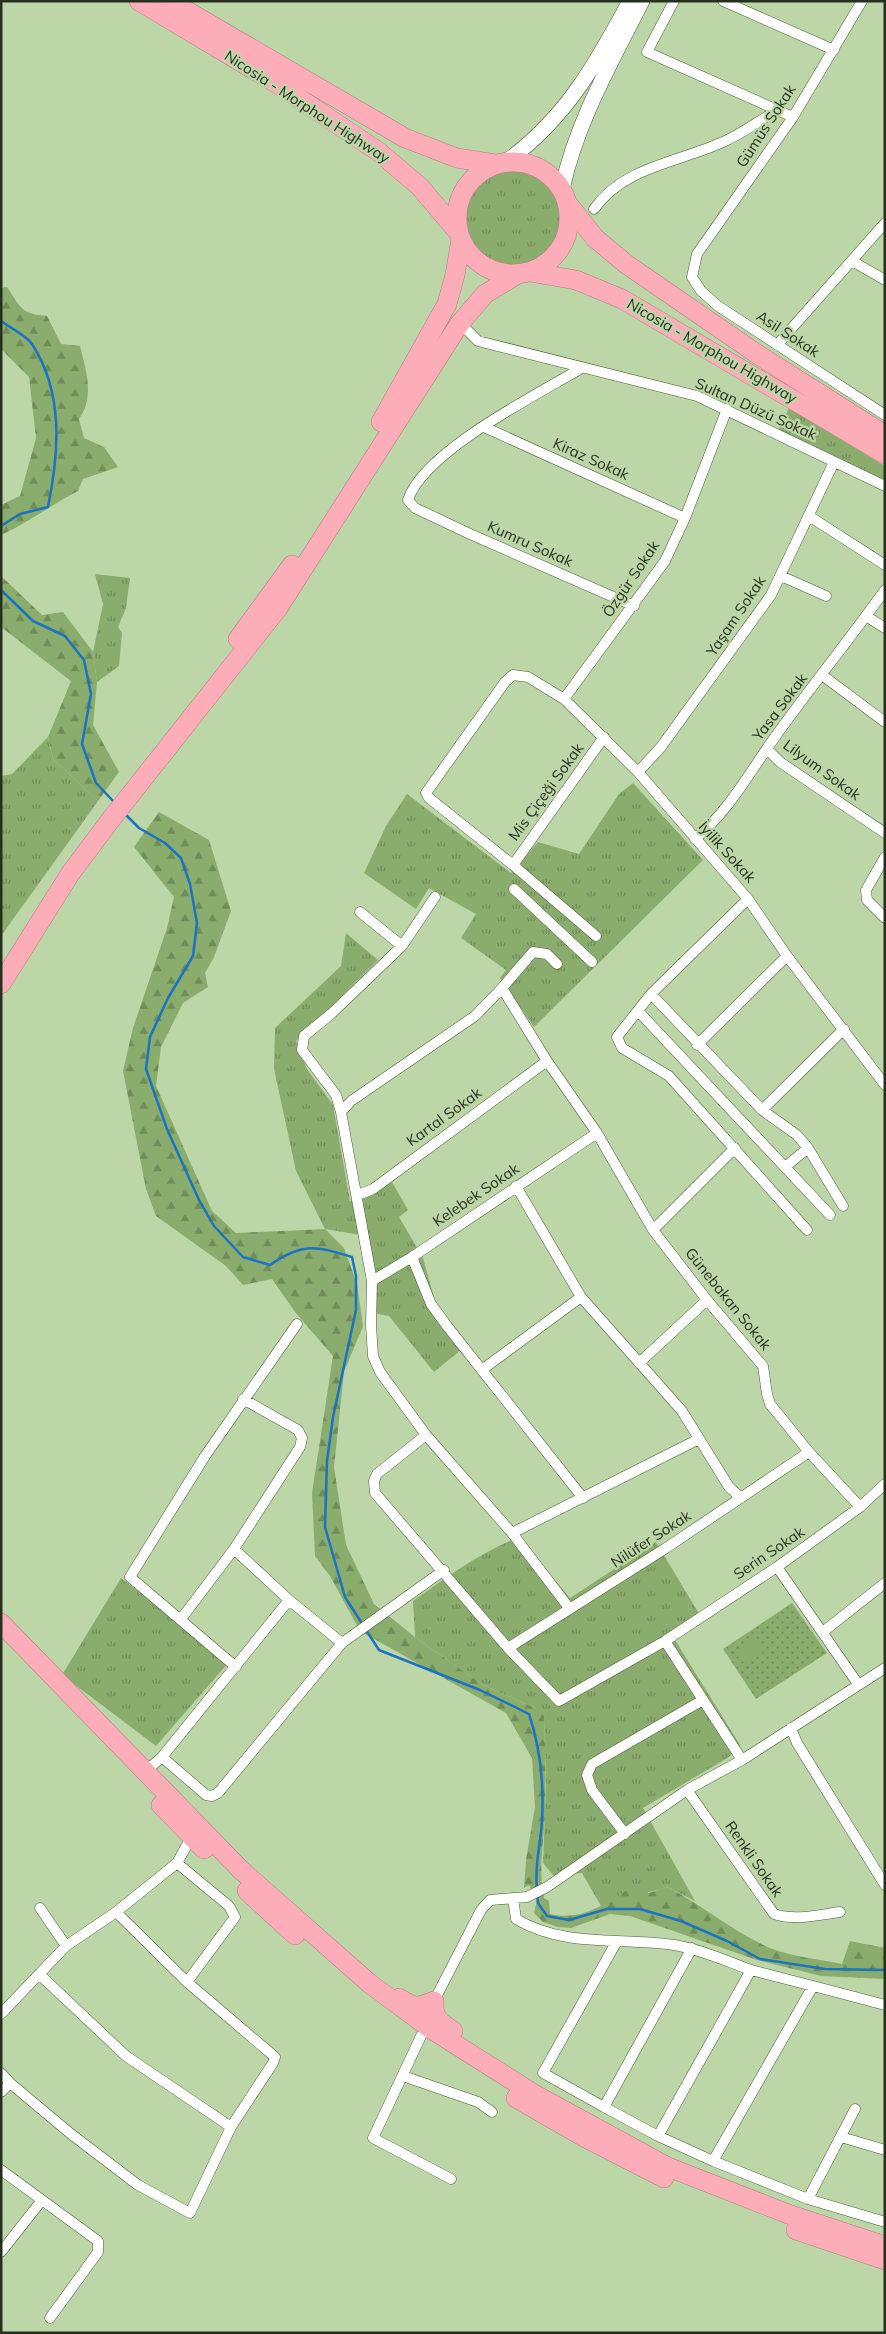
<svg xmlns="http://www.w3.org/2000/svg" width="886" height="2334" viewBox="0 0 886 2334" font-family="Mulish,sans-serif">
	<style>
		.grass { fill: url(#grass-tufts) }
		.forest { fill: url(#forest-firs) }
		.park { fill: url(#park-dots) }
		.garden { fill: #8aac6d }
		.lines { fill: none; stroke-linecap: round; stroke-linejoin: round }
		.stream { stroke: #1a73c3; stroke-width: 2.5 }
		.street-casing { stroke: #495e35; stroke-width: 11 }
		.secondary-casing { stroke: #495e35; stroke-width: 16 }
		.highway-casing { stroke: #b28181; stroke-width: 20 }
		.street { stroke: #fff; stroke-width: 10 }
		.secondary { stroke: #fff; stroke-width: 15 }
		.highway { stroke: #fdadb7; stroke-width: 19 }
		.labels { text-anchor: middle; stroke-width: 4.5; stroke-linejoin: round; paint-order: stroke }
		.street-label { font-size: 15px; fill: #26301e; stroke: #bdd6a8 }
	</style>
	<defs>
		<pattern id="grass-tufts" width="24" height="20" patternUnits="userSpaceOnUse" patternTransform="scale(1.25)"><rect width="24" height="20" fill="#8aac6d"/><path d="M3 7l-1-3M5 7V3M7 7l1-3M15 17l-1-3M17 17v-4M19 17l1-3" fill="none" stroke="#718c59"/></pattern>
		<pattern id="forest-firs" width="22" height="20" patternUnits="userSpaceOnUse" patternTransform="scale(1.25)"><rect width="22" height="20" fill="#8aac6d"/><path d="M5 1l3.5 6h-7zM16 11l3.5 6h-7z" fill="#718c59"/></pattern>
		<pattern id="park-dots" width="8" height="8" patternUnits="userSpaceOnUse" patternTransform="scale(1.25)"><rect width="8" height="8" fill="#8aac6d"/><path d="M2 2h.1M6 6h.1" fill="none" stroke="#718c59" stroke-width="1.8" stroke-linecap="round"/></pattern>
	</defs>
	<rect width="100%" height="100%" fill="#bdd6a8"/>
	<path class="grass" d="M463 217a50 50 0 1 1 100 0a50 50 0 1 1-100 0Z
		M789,408L885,466V481L778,430Z
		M95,574L130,578L126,608L118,627L122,633L119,666L97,682L93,652L103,604Z
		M48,737L53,759L98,801L1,936V776L12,774Z
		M633,783L703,860L534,1027L500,978L506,970L461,938L476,914L429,888L416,909L364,873L386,826L407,794L511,873L538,842L579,854L619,794Z
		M346,933L378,960L296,1041L307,1069L333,1105L350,1201L392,1182L408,1210L399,1217L423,1258L436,1305L467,1345L434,1372L389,1316L373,1313L361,1235L325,1229L296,1171L274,1069L275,1028L341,966Z
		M519,1537L570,1598L656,1542L701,1617L670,1632L740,1745L729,1757L643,1808L695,1901L667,1887C645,1895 622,1895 601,1906L582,1873L553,1875L543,1863L546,1786L544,1712L483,1685L415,1637L413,1601C445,1578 482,1551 519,1537Z
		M121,1578L229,1662L156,1746L62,1675Z"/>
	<path class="forest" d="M7,287C21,308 21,314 47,316L61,344L80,346C86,371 95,396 79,419L84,438L104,447L118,467L83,479L78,491C51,505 28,523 1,535V505L20,496L36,438L29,377L1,349V288Z
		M1,576L42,615L63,612L93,652L97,682L93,725L119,772L98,801L53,759L48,737L71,681L1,627Z
		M159,812L209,840L231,911L214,957L205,973L208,987L183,1003L161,1047L156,1086L212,1211L236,1233L325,1229L344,1248L357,1284L363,1326L344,1372L334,1467L346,1545L374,1604L415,1637L483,1685L544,1712C545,1745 546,1779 545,1813C544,1840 538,1871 544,1898L549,1901L550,1914C581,1922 611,1902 635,1884L649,1893L667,1887C703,1905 733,1932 770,1948C792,1957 819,1959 842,1964L850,1941L885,1948V1979L821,1976L757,1960L630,1916L610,1914L571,1928L558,1927L543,1922L534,1913L537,1900L529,1885L524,1888L526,1860L535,1807L532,1758L506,1713L360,1631L330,1576L315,1556L312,1493L333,1356L295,1312L272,1279L243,1285L226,1266L156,1216L146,1189L123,1071L133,1028L167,928L174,897L134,847Z"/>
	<path class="park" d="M792,1603L827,1653L756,1699L723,1649Z"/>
	<path class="garden" d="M754,1639L763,1653L746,1664L737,1650Z"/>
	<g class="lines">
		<path class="stream" d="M1,321C10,328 26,335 32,344C64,393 59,453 48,507L20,514L1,526
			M1,590L33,621L65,636L84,660L91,694L82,744L96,783L114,802
			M125,814L139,828L165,843L181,858L190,884L197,923L193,956L168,998L150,1037L146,1069L167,1129L199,1200L214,1226L243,1257L270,1265C303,1242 316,1246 352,1257L356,1276V1310L333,1417L327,1461L325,1527L345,1597L363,1625
			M366,1630L379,1650L480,1690L529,1714C540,1747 544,1785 542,1820C541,1844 534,1865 537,1889
			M537,1894L538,1903L547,1916L569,1920L607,1909H640L681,1921L727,1941L760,1959L825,1969L885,1970"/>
		<g class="street-casing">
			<path id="street" d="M674,1L647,52L793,117
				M723,1L834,50
				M862,1L793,117L697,254L692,277L701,291L718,306L885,415
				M594,209C624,166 681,162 725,141C743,133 760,120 778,110
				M852,261L885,280
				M460,323L478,341L697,396L885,486
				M777,345L885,223
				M580,369C536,395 423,452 408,500L415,508L470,534L634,606
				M484,427L685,518
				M809,516L885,565
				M781,576L826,596
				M866,616L885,628
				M822,675L885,722
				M564,699L665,561L685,518L727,409
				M767,749L780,762L885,833
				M638,772L661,747L771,595L834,462
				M695,839C729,811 749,773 775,737C810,688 849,640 885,590
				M885,857L866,890L867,900L885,918
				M513,865L604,737
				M514,889L592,962
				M748,899L651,994L617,1037L622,1048L669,1076L807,1230
				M360,912L402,946
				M596,936L513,865L429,798L426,793L505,682L513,675L528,677L564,699L638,772L748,899L787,956L885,1085
				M502,988L533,952L547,954L557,964
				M651,994L762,1110L797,1135L808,1148L785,1167
				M638,1011L830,1215
				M697,1045L787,956
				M762,1110L844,1029
				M341,1112L336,1095L302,1050L304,1036L331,1014L402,946L435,897
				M808,1148L843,1206
				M516,1186L581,1297L682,1411L729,1487L741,1498
				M358,1195L373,1189L547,1061
				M653,1230L735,1148
				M412,1257L431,1304L447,1326L583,1498
				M372,1281L412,1257L597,1133
				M639,1363L707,1300
				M483,1369L581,1297
				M426,1435L377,1474L374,1481L375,1493L508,1648L559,1701L665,1641L777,1567L860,1507L885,1484
				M512,1533L699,1439
				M234,1549L289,1600L342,1643
				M777,1567L858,1684
				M570,1609L512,1533L426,1435L380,1372L373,1356L371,1325L372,1281L341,1112L351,1101L475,1016L502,988L547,1061L597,1133L653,1230L707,1300L763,1366L767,1394L770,1404L809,1452L860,1507
				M181,1619L234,1549L300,1447L302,1438L298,1430L243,1399
				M824,1631L885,1583
				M665,1641L742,1760
				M508,1648L666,1548L809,1452
				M236,1667L130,1577L205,1456L297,1324
				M791,1728L797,1743L885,1885
				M162,1757L206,1795L212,1796L218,1793L342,1643L444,1570
				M146,1771L162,1757L289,1600
				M687,1790L774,1914C795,1921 818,1915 840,1912
				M625,1834L592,1790L587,1775L592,1764L703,1700
				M177,1863L229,1906L235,1917L187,1982
				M513,1898L516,1919C565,1948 620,1937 674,1945C700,1949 726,1961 751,1970L658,2136
				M40,1908L66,1946
				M692,1948L604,2107L658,2136L713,2161L813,1986L751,1970
				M40,1975L126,2056L231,2127
				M813,1986L885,2005
				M434,2001L481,1910L490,1900L527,1897L547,1887L687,1790L742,1760L885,1668
				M1,2014L66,1946L116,1912L177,1863L188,1843L196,1841
				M421,2036L373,2138L451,2179
				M1,2073L10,2083L71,2134L138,2185L190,2213L231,2127L273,2063L275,2057L187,1982L116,1912
				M403,2076L478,2102L492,2112
				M1,2092L10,2083
				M604,2107L543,2073L617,1941
				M841,2137L885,2150
				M713,2161L808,2199L885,2222
				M1,2170L98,2241V2252L50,2318
				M808,2199L855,2109
				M1,2252L42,2200"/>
		</g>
		<g class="secondary-casing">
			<path id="secondary" d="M507,161C566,118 596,64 630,1
				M562,189C577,121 611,63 642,1"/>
		</g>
		<g class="highway-casing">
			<path id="highway" d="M139,1L276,83L379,152L420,187L458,232
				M170,1L405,138L457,158L495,164
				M457 218a56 56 0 1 1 112 0a56 56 0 1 1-112 0Z
				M568,204L595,238L626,264L757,354L885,435
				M530,272L576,280L622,299L885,454
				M381,422L447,304L455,275L461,239
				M238,639L292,565
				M1,984L70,874L112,818L278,608L460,323L485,294L518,274
				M1,1623L241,1870L369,1983L431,2029L534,2094L668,2167L788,2214L885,2246
				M161,1805L204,1849
				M247,1891L295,1935
				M399,1998C415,2008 417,2008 434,2001C433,2018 439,2022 453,2031
				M516,2098L584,2137L664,2178
				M796,2230L885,2260"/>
		</g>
		<use href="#street" class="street"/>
		<use href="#secondary" class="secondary"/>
		<use href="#highway" class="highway"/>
	</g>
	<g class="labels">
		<g class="street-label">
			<text transform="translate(307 107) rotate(33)" y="5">Nicosia - Morphou Highway</text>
			<text transform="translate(766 126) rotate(-57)" y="5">Gümüs Sokak</text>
			<text transform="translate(788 334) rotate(33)" y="5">Asil Sokak</text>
			<text transform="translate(712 351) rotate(30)" y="5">Nicosia - Morphou Highway</text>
			<text transform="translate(756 409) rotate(24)" y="5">Sultan Düzü Sokak</text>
			<text transform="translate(591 459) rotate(24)" y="5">Kiraz Sokak</text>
			<text transform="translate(530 544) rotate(24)" y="5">Kumru Sokak</text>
			<text transform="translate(631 579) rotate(-56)" y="5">Özgür Sokak</text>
			<text transform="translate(736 616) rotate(-56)" y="5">Yaşam Sokak</text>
			<text transform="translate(780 707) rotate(-53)" y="5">Yasa Sokak</text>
			<text transform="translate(822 770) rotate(36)" y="5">Lilyum Sokak</text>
			<text transform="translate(546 792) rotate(-54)" y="5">Mis Çiçeği Sokak</text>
			<text transform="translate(727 852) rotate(48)" y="5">İyilik Sokak</text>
			<text transform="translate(444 1117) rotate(-36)" y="5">Kartal Sokak</text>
			<text transform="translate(476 1195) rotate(-34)" y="5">Kelebek Sokak</text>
			<text transform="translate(728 1299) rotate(51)" y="5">Günebakan Sokak</text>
			<text transform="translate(651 1539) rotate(-33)" y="5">Nilüfer Sokak</text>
			<text transform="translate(769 1553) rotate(-34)" y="5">Serin Sokak</text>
			<text transform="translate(754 1859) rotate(55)" y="5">Renkli Sokak</text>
		</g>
	</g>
	<rect width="886" height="2334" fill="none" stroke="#26301e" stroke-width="5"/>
</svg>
